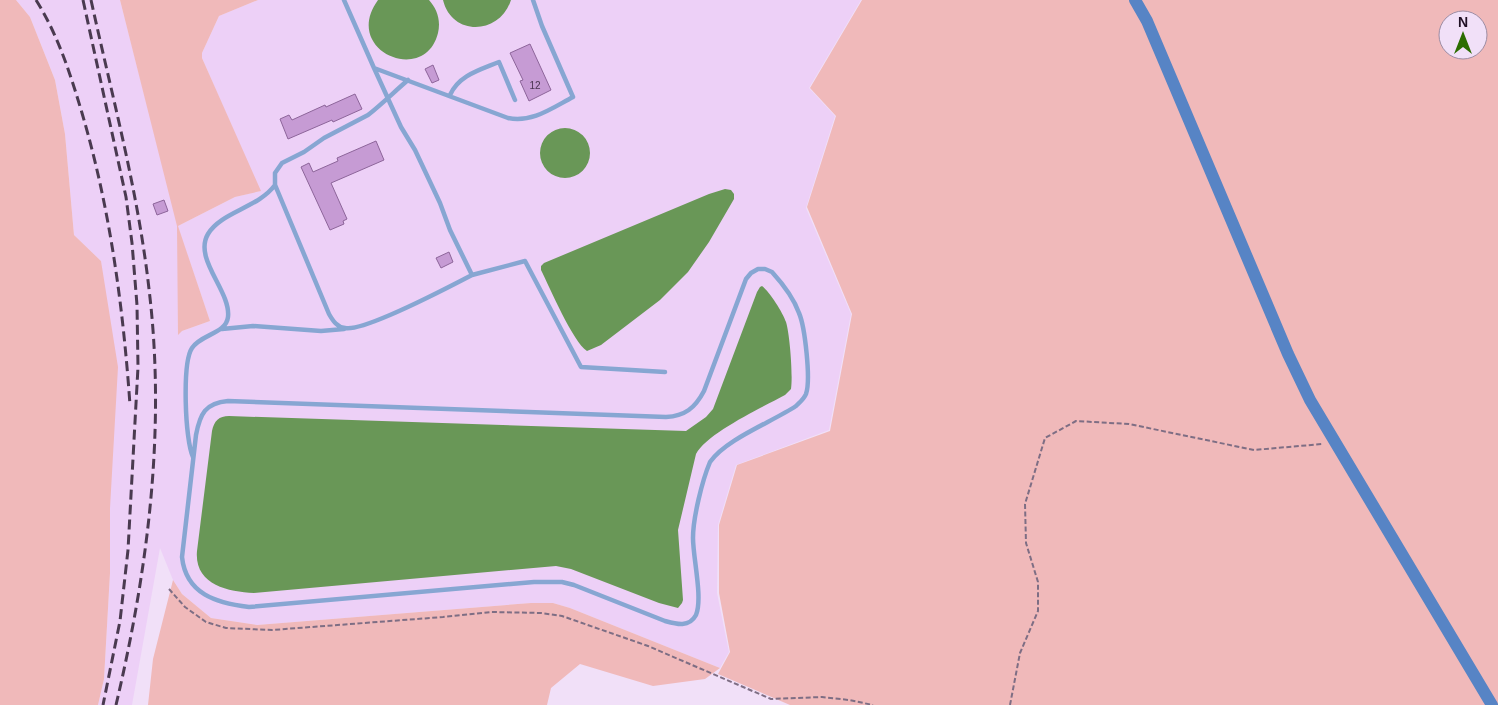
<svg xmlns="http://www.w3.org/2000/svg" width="1498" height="705" viewBox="0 0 1498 705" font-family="Arial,sans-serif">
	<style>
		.built { fill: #edd0f7; fill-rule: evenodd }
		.green { fill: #f0b9ba; fill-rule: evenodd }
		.water { fill: #699757 }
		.building { fill: #c69bd4; stroke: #8d659a }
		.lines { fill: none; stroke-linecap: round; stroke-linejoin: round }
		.path { stroke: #7e6e84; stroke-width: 2; stroke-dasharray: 5 2.5; stroke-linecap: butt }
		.lane { stroke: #87a6d2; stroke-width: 4.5 }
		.secondary { stroke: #5784c5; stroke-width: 12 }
		.rail { stroke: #4a3a50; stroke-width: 3; stroke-dasharray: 10 5; stroke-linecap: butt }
		.labels { text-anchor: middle; stroke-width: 5; stroke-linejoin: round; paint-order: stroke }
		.number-label { font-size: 10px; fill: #4a3351 }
	</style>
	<rect width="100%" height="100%" fill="#f1e0f8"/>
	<path class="built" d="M16,0H120L178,226L235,197L260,191L202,58V53L219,16L258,0H861L809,88L835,116L806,208L851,314L829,430L736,465L718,525L717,593L729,652L720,668L570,608L553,603H531L257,625L211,618L182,594L173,580L160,548L132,705H98L104,679L110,573V508L101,261L74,235L65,134L55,80L30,17ZM178,228L210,321L182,331Z"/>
	<path class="green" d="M0,0H16L30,17L55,80L65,134L74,235L101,261L118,367L110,508V573L104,679L98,705H0Z
		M120,0H258L219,16L202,53V58L261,191L235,197L178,226L210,321L182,331L178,335L177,226Z
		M862,0H1498V705H790L718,674L730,652L719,593V525L737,465L830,431L852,314L807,207L836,116L810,88ZM1448,20H1478V50H1448Z
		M173,580L182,594L211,618L257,625L531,603H553L570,608L720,668L705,679L653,686L580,664L551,688L547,705H148L153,659Z"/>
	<path class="water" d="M378,0H429C437,9 441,20 438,33C425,86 341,51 378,0Z
		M443,0H511C500,35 452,37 443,0Z
		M540 153a25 25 0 1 1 50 0a25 25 0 1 1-50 0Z
		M725,189L731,190L734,194V199L709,242L688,272L660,300L601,345L587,351C573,342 550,288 541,270V266L544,263L709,194Z
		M762,286C770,292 783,313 786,322C790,335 793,376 791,389L785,395C763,407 707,433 696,454L678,530L683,600L682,603L678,608L659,603L571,569L556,566L254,593C227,592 194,584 197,551L212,431C214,421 219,416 229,416L686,431L706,417L713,409L757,292L760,287Z"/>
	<path class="building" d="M530,44L551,90L529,101L520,81L523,80L510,53Z
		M433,65L439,80L432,83L425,69Z
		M355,94L362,109L333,122L332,120L288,139L280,119L289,115L292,120L325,105L326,107Z
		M376,141L384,160L331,183L347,219L343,221L344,224L330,230L301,167L309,163L313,172L338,161L337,158Z
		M164,200L168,211L157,215L153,204Z
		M449,252L453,262L441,268L436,258Z"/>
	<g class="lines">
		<path class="path" d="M169,589L185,607L206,622L226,628L272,630L443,617L491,612L541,613L562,616L648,646L771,699L822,697L849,700L873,705
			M1010,705L1020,653L1038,611V582L1026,543L1025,504L1045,438L1076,421L1129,424L1254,450L1322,444"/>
		<path class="lane" d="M344,0L374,68L508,118C532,123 552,108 573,97L542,26L533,0
			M374,68L401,127L415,150L440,203L450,230L472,275C451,286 363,332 345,328C337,327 333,321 329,314L278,192L275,185V173L282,163L304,152L324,138L368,115C382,104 394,92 408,80
			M450,95C459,75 480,70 499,62L515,100
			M758,269H765L772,272C782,283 794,299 799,313C805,327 811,380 806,394C804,399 800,402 796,406C772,422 726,439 710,462C702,481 693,518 693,538C693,558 703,598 696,615C689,628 676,624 665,621L574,585L562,582H534L249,607C216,603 186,594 182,557L196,435C200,414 205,403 228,401L666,417C685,416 695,408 704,391L746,279L751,273Z
			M472,275L525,261L581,367L665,372
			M222,329L253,326L321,331L344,329
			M193,457C185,441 182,363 192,348C201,334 226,334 228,317C231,291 193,259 208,234C221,212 258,208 275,185"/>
		<path class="secondary" d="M1135,0L1147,21L1288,354L1310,400L1492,705"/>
		<path class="rail" d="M36,0C58,35 70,73 82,113C110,208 123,306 130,405
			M83,0L126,197L132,243L137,305L138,367L128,550L120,621L103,705
			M91,0C112,96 138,191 149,289C166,429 148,569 116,705"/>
	</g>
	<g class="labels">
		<g class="number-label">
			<text x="535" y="89">12</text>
		</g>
	</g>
	<g transform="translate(1463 35)"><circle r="24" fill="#f1e0f8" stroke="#9d8da4"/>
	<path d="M0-4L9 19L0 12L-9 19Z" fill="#2c6d01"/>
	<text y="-8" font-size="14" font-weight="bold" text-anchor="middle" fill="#201025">N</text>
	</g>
</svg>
